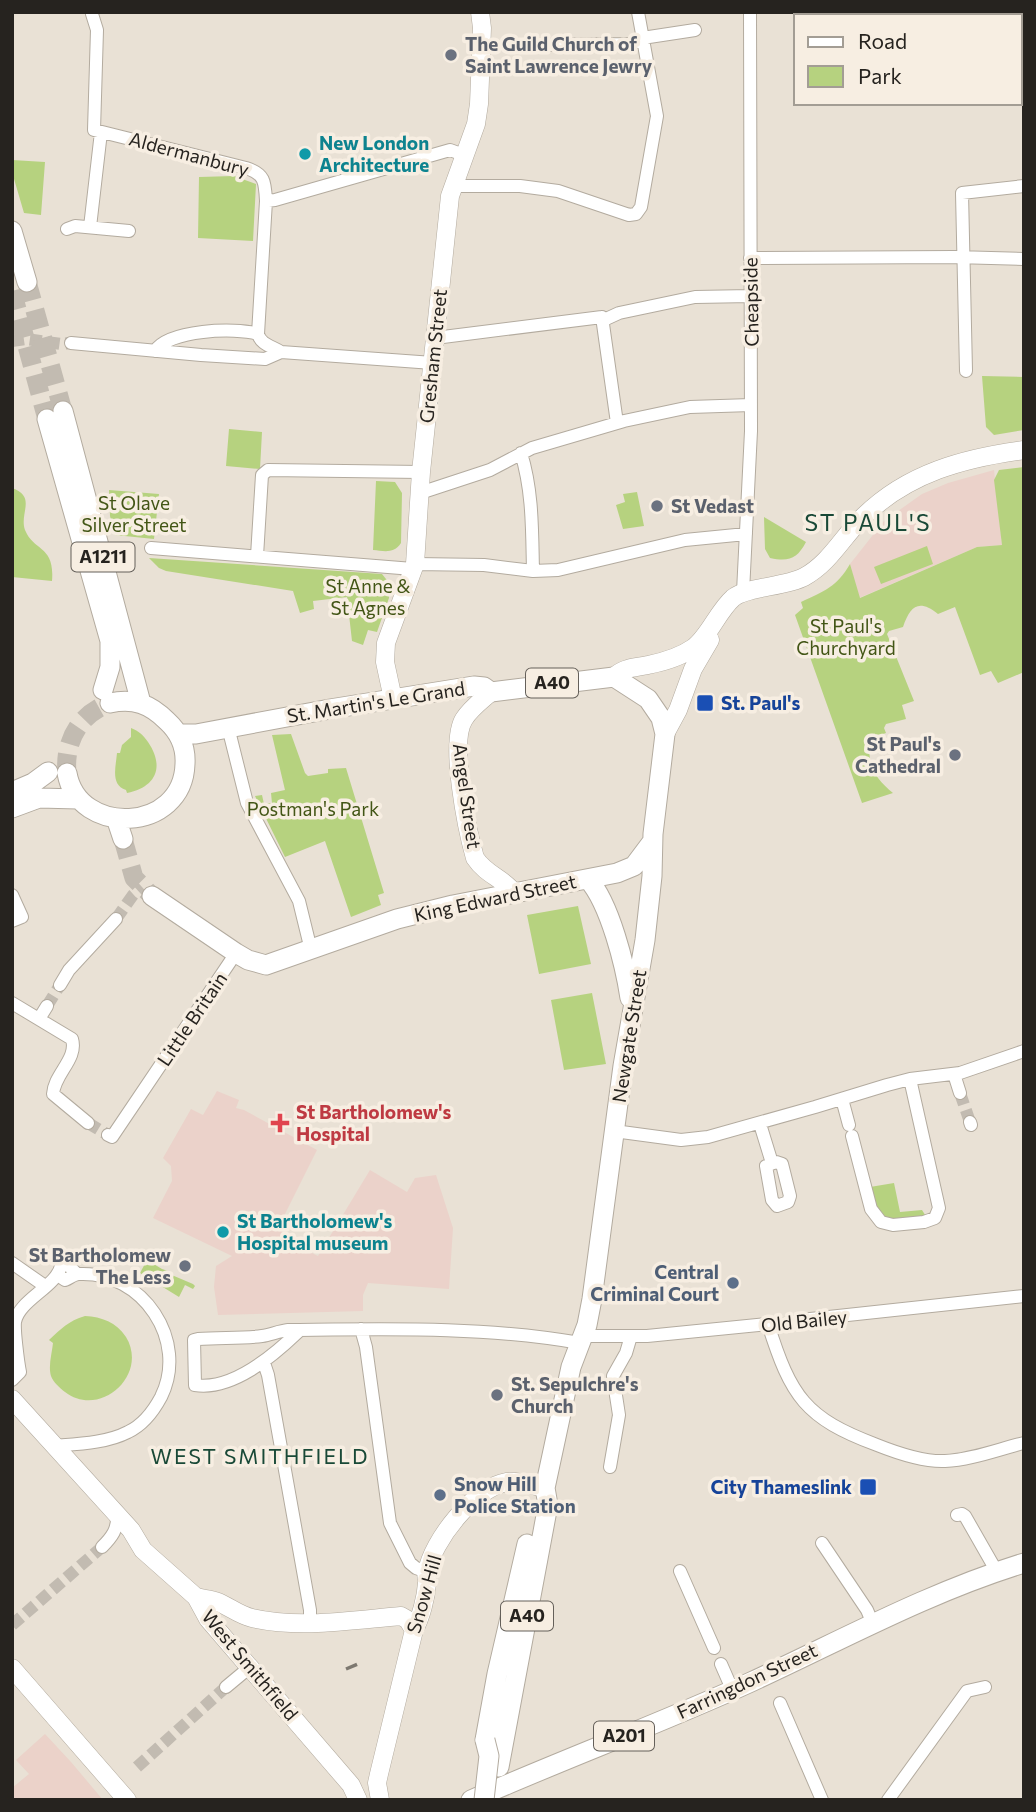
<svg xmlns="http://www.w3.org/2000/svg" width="1036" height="1812" viewBox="0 0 1036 1812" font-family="Commissioner,sans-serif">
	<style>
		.industrial { fill: #ebd2c9 }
		.education { fill: #ebd2ca }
		.green { fill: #b6d27f }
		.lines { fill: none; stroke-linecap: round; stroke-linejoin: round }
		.street-tunnel { stroke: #c2bbb1; stroke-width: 12; stroke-dasharray: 12 6; stroke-linecap: butt }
		.primary-tunnel { stroke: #c2bbb1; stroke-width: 19; stroke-dasharray: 19 10; stroke-linecap: butt }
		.street-casing { stroke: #b3ab9f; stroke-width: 14 }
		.secondary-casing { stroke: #b3ab9f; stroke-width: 19 }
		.primary-casing { stroke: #b3ab9f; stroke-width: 21 }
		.street { stroke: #fff; stroke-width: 12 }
		.secondary { stroke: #fff; stroke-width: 18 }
		.primary { stroke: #fff; stroke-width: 19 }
		.rail { stroke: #7d7870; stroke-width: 3.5; stroke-dasharray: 12 12; stroke-linecap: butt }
		.primary-bridge-casing { stroke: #b3ab9f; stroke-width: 21; stroke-linecap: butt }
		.primary-bridge { stroke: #fff; stroke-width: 19 }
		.worship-dot { fill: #6b7280; stroke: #f7eee2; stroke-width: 2.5 }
		.culture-dot { fill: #0f9aa8; stroke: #f7eee2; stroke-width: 2.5 }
		.transit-dot { fill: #1a4fb4; stroke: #f7eee2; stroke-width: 2.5 }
		.health-dot { fill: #e0444e; stroke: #f7eee2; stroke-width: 2.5 }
		.service-dot { fill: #5c6f8a; stroke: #f7eee2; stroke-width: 2.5 }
		.labels { text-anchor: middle; stroke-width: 7; stroke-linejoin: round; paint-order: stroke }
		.shield { fill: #f7eee2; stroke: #65605a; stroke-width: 2 }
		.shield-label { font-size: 18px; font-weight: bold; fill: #26231f }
		.worship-label { font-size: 19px; font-weight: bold; fill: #5b616d; stroke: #f7eee2; text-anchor: start }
		.culture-label { font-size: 19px; font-weight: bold; fill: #0d838f; stroke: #f7eee2; text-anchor: start }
		.street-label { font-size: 19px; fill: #26231f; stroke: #f7eee2 }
		.park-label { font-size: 19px; fill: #435616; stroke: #f7eee2 }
		.transit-label { font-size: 19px; font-weight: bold; fill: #164399; stroke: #f7eee2; text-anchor: start }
		.health-label { font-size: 19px; font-weight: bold; fill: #be3a42; stroke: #f7eee2; text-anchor: start }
		.service-label { font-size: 19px; font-weight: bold; fill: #4e5e75; stroke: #f7eee2; text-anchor: end }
		.neighbourhood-label { font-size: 21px; letter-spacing: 2px; fill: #194937; stroke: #f7eee2 }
		.quarter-label { font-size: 23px; letter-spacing: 2px; fill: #194937; stroke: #f7eee2 }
	</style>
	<rect width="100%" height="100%" fill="#e9e1d5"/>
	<path class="industrial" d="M45,1734L71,1762L103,1800H12V1788L29,1774L16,1760Z"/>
	<path class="education" d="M994,470L1002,545L977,547L859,598L850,564L884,521L922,494L948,483Z
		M217,1091L239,1100L236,1108L244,1110L317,1150L279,1226L288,1241L318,1256L370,1170L407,1192L415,1178L436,1175L453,1228L449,1289L368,1283L363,1295V1311L218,1315L214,1287L216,1266L232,1256L153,1218L172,1181L171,1166L163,1158L191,1109L203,1115Z"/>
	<path class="green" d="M12,160L45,162L41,215L24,213L12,172Z
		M234,176L256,184L253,241L198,238L199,177Z
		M982,376L1024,377V430L994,435L986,427Z
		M229,429L262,432L260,469L226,466Z
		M1024,467V672L998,683L991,671L980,675L955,607L938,614C918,598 910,607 903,627L889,631L887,634L914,701L902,705L906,719L886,724L884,728L886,733L877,736L870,743C867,766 876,779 893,793L862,803L795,615L803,608L801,602C824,591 837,587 850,564L860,598L977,547L1002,545L994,480L999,470Z
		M376,481L395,482L402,493L401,543C394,554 384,551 373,550Z
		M12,488C37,497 19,513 25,530C34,552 55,545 52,581L12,577Z
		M109,490L159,494L154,539L115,535L110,516Z
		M637,492L644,526L623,529L616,505L625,502L623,494Z
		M764,517L806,542C797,559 789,562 770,558L765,549Z
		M927,546L933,564L881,584L874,567Z
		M149,558L382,574L390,584L389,598L377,632L368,630L363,645L352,641L347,597L313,601L314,609L300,613L293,591L166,571L159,568Z
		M131,728C139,731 143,735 148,742C165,767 156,787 127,793L126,790C110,785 116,766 117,753H120L122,745L131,737Z
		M291,734L305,773L308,776L328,773V769L346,768L384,893L378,895L381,905L351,917L325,841L285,857L255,796L262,795L264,804L272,803L271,793L285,790L272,735Z
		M578,906L591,964L539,974L527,915Z
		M592,993L606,1064L564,1070L551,1000Z
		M894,1183L900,1212L922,1210L927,1218L893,1222L877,1215L870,1187Z
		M147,1260L162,1269L168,1271L167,1273L193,1284L195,1286L193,1289L185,1285L179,1297L140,1273Z
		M85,1316C102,1317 116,1322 126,1337C149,1375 100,1419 65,1392C60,1388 53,1382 51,1376C48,1366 52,1353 53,1343L49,1340C61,1329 68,1321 85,1316Z"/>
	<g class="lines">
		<path class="street-tunnel" d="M12,341L26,339L61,344L71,343
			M116,919L133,895L142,887
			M47,1006L60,985
			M960,1093L970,1122
			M88,1123L108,1135
			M12,1625L102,1547
			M137,1767L226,1687"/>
		<path class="primary-tunnel" d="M27,282L63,411
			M12,291L47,419
			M67,773C64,742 79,714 110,703
			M123,839L134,878L152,896"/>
		<g class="street-casing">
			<path id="street" d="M92,14L97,30L94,130L246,168C265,174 265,182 266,201L258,334
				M528,45L630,44L649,37L695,30
				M452,186H520L558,191L629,215L636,214L641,207L657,116L638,12
				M266,201L275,200L450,150L464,155
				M90,227L101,132
				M67,229L75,226L129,231
				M750,258L955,257L1024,259
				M602,317L617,423
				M435,338L602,317L606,319L619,313L695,297L751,296
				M71,343L201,355L265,359L281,352
				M155,351C168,330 235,327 258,334C261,345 272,346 281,352L433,363
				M966,371L962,193L1024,186
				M521,453C533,492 532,531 533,571
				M420,493L490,470L532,448L624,421L690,407L751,405
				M151,548L413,569
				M257,556L262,475L268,470L421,472
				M415,564L484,565L533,571L558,570L685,540L746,534
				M743,592L751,431L750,12
				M228,727L247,803L299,901L311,950
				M12,895L22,917L12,921
				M60,985L69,970L116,919
				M12,1003L72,1039C78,1059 54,1074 53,1094L88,1123
				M39,1019L47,1006
				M954,1074L960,1093
				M842,1099L849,1125
				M970,1122L971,1125
				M760,1124L772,1163
				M614,1131L681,1140L708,1137L815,1107L887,1085L910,1079L960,1073L1024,1051
				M108,1135L112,1137L114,1134L236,953
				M852,1136L871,1209L881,1222L893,1225L924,1222L935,1218L939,1208L910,1079
				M776,1162L782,1164L790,1196L788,1202L777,1206L772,1200L766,1166Z
				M12,1263L45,1286
				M768,1324C791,1397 805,1418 877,1445C897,1453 923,1462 945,1461C971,1460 999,1449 1024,1443
				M361,1329L366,1347L390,1523L410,1563L416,1568L427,1572
				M298,1332C273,1356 232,1391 195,1385L194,1340L198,1339C219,1337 240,1339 262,1336C270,1335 279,1331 288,1330C385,1329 484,1326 580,1343
				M583,1336H647L768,1324L777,1326L801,1320L1024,1296
				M264,1363L268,1375L310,1610V1622
				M12,1380L20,1372C18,1362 14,1330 15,1322C19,1300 56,1287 61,1266L67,1264L76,1273
				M54,1446C78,1444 107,1443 128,1432C143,1425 153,1412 161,1397C189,1341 143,1271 79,1274C74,1274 70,1278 65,1280L59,1276
				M610,1467L619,1415L613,1376L626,1353L631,1336
				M957,1515L962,1514L965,1516L997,1572
				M822,1543L867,1610L873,1624
				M102,1547C112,1537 118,1529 117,1515
				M680,1571L714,1648
				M721,1664L732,1689
				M226,1687L250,1667
				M780,1703L822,1800
				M888,1800L967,1691L985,1687"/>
		</g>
		<g class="secondary-casing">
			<path id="secondary" d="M614,677C624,667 635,668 648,665C663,662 680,657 693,648C708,638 718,611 733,598C745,587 785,587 804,577C830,563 843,536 864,516C908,473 964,458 1024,450
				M491,692C482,700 470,709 464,719C449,742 467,830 475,858C487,876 504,878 515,894
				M393,699L385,662L386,643L415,564L421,472L450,196L476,124L479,104L482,28L480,12
				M665,734L678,710L693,669L710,640
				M12,1399L131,1530L143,1550L196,1597L208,1619L351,1785L358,1800
				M196,1597C203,1599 211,1599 218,1602C230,1607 239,1615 252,1618C299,1629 353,1620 401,1616L408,1620L414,1630
				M12,1668L127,1800
				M380,1800L377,1783L379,1774L414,1630C421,1617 426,1598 427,1583C428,1576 425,1580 427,1572C432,1541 475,1487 507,1482C519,1480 533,1486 545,1488"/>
		</g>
		<g class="primary-casing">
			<path id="primary" d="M12,231L27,282
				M63,411L141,703
				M47,419L110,641V667L103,690
				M178,734H196L330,709L474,686L484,687L491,692L614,677L648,699L661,718L665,734L653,834L652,876L645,940L623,1066L592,1299L587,1325L571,1367L545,1488L548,1505L499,1767
				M67,773C78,837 183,833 185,764C186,747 180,733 167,721C150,704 134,698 110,703
				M12,792L33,783L48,772
				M12,808L39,798L78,799
				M116,818L123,839
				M588,879C610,904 625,965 630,998
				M152,896L236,953L248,960L266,965L397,919L453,905L617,873L634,866L652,842
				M485,1740L497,1674L527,1544
				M471,1800C564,1759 659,1724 751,1682C840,1641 929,1592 1024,1563"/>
		</g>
		<use href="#street" class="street"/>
		<use href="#secondary" class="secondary"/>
		<use href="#primary" class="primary"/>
		<path class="rail" d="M346,1669L360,1663"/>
		<g class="primary-bridge-casing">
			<path id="primary-bridge" d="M484,1800L489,1756L485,1740"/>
		</g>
		<use href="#primary-bridge" class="primary-bridge"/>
	</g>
	<g class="worship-dot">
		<circle cx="451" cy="55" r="7"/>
		<circle cx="657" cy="506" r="7"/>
		<circle cx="955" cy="755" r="7"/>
		<circle cx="185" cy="1266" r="7"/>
		<circle cx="497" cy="1395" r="7"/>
	</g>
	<g class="culture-dot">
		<circle cx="305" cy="154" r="7"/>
		<circle cx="223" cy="1232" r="7"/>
	</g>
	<g class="transit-dot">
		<rect x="696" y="694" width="18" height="18" rx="3.5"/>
		<rect x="859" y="1478" width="18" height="18" rx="3.5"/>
	</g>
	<path class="health-dot" d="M276.5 1112.5h7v7h7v7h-7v7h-7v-7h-7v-7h7z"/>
	<g class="service-dot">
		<circle cx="733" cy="1283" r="7"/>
		<circle cx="440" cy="1495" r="7"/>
	</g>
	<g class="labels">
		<g class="shield">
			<rect x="71.5" y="542.5" width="63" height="29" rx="5"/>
			<rect x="526" y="668.5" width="52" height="29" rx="5"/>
			<rect x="501" y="1601.5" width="52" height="29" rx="5"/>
			<rect x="594" y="1721.5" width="60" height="29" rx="5"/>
		</g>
		<g class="shield-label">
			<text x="103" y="563">A1211</text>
			<text x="552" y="689">A40</text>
			<text x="527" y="1622">A40</text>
			<text x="624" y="1742">A201</text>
		</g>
		<g class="worship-label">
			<text x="465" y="51">The Guild Church of<tspan x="465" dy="22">Saint Lawrence Jewry</tspan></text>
			<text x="671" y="513">St Vedast</text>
			<text x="941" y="751" text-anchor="end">St Paul's<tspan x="941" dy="22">Cathedral</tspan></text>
			<text x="171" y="1262" text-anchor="end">St Bartholomew<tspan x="171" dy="22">The Less</tspan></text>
			<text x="511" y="1391">St. Sepulchre's<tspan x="511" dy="22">Church</tspan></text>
		</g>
		<g class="culture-label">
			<text x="319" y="150">New London<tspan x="319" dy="22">Architecture</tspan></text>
			<text x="237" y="1228">St Bartholomew's<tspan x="237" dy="22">Hospital museum</tspan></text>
		</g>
		<g class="street-label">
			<text transform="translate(189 154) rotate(15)" y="7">Aldermanbury</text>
			<text transform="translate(751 302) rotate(-91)" y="7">Cheapside</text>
			<text transform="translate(433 356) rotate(-84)" y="7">Gresham Street</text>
			<text transform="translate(376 702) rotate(-9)" y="7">St. Martin's Le Grand</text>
			<text transform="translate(467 796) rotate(82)" y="7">Angel Street</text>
			<text transform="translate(495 898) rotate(-12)" y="7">King Edward Street</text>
			<text transform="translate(192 1019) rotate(-56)" y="7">Little Britain</text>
			<text transform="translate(629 1036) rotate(-81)" y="7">Newgate Street</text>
			<text transform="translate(804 1321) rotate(-6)" y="7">Old Bailey</text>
			<text transform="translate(424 1594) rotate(-74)" y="7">Snow Hill</text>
			<text transform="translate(250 1665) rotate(50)" y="7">West Smithfield</text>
			<text transform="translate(747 1681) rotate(-25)" y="7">Farringdon Street</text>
		</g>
		<g class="park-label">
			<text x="134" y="510">St Olave<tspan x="134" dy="22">Silver Street</tspan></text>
			<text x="368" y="593">St Anne &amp;<tspan x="368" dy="22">St Agnes</tspan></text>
			<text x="846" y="633">St Paul's<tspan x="846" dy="22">Churchyard</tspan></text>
			<text x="313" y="816">Postman's Park</text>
		</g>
		<g class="transit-label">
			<text x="721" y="710">St. Paul's</text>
			<text x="852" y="1494" text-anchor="end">City Thameslink</text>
		</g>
		<g class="health-label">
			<text x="296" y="1119">St Bartholomew's<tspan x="296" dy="22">Hospital</tspan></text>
		</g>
		<g class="service-label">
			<text x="719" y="1279">Central<tspan x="719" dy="22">Criminal Court</tspan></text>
			<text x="454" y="1491" text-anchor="start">Snow Hill<tspan x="454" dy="22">Police Station</tspan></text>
		</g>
		<g class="neighbourhood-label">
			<text x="260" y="1464">WEST SMITHFIELD</text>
		</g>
		<g class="quarter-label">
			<text x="868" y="531">ST PAUL'S</text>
		</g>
	</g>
	<rect width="1036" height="1812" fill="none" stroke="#26231f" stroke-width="28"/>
	<rect x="794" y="14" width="228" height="91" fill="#f7eee2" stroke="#a39d94" stroke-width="2"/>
	<rect x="808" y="37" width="35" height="10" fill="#ffffff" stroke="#a39d94" stroke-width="2"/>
	<text x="858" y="49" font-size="21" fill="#26231f">Road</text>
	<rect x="808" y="66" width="35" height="21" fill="#b6d27f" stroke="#a39d94" stroke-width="2"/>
	<text x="858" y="84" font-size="21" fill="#26231f">Park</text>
</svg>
